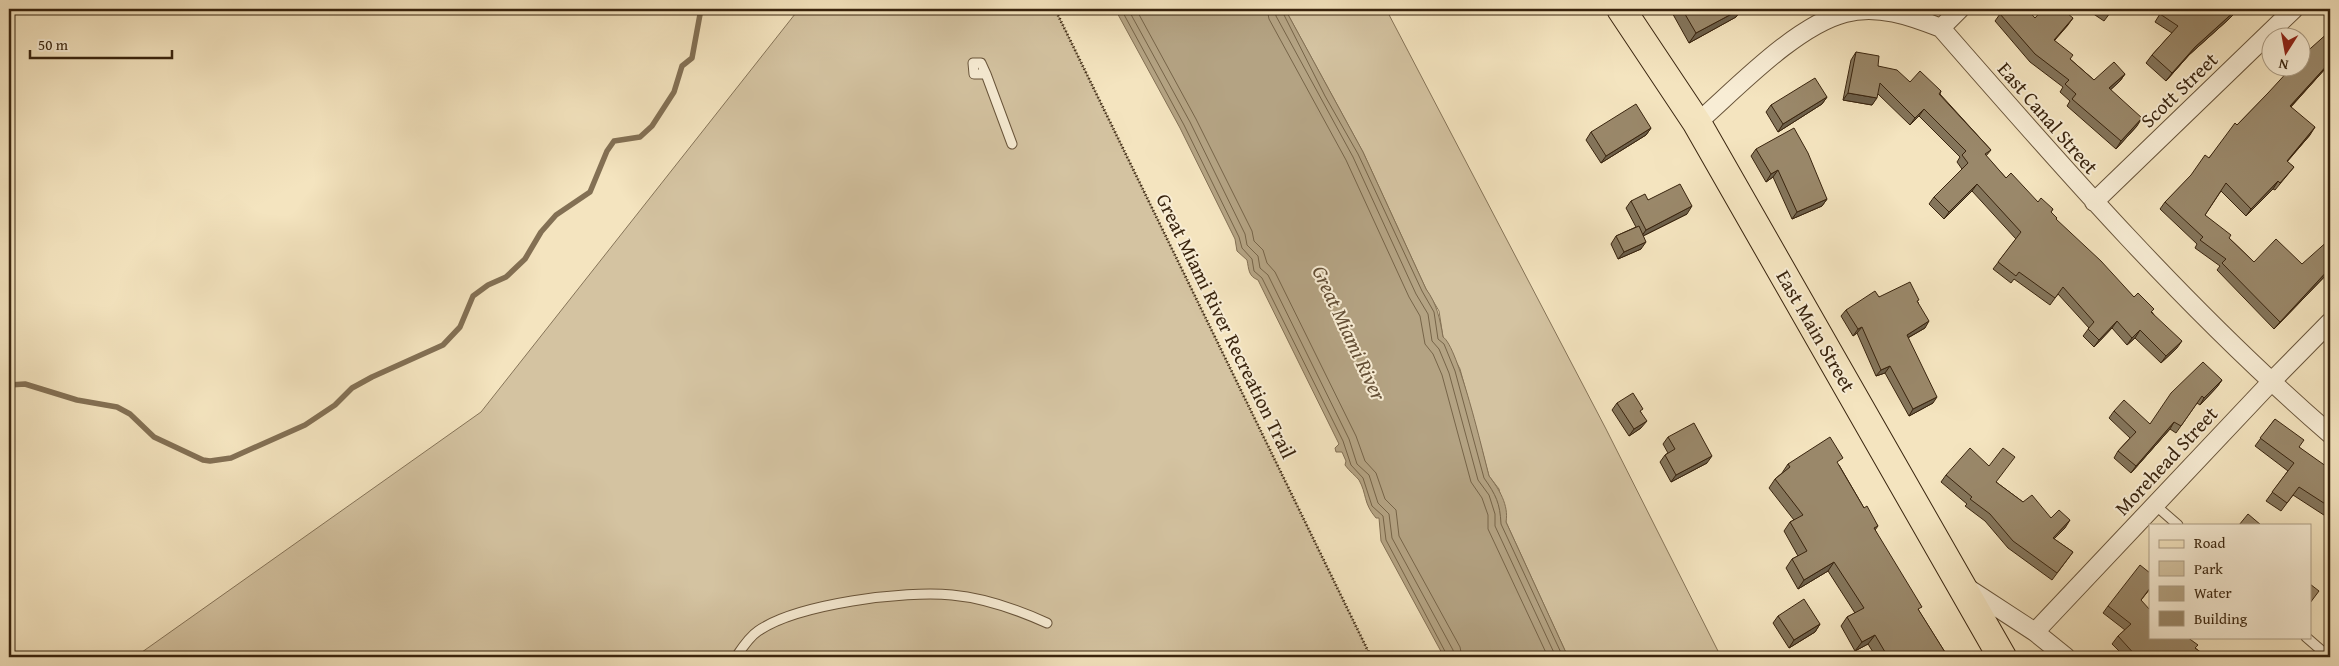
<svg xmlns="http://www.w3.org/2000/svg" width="2339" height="666" viewBox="0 0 2339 666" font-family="'Gentium Book Plus',serif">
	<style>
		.green { fill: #d4c3a1; stroke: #867458 }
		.water { fill: #b4a383; stroke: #837054 }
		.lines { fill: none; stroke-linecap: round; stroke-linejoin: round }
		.shore { stroke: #766448; stroke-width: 1 }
		.stream { stroke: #837054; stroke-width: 5.5 }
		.service-casing { stroke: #68543a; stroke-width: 11 }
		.minor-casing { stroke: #68543a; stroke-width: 20 }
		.primary-casing { stroke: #39240e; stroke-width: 30 }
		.path { stroke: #39240e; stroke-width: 3; stroke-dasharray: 1 2.5; stroke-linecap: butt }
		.service { stroke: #f8edd5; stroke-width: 9 }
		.minor { stroke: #f8edd5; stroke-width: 18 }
		.primary { stroke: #f4e4bf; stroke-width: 28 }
		.wall { fill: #84755b; stroke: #39240e }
		.shaded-wall { fill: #6c5f4a; stroke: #39240e }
		.building { fill: #9a886a; stroke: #39240e }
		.labels { text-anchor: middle; stroke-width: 4; stroke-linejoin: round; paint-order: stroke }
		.street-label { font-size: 20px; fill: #39240e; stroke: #f8edd5 }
		.water-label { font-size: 21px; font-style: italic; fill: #645037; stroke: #f8edd5 }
	</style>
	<rect width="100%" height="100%" fill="#f4e4bf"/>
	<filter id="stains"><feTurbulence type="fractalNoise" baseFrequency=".004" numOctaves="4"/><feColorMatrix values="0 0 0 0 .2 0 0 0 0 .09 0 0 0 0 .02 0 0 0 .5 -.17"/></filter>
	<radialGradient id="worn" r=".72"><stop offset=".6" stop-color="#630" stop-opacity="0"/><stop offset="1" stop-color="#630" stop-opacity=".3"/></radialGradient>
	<path class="green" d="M799,9H1055L1371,657H135L481,412Z
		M1285,9H1386L1606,429L1721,657H1568L1506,522L1499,489L1489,476L1460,369L1443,337L1439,311L1426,289L1363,152Z"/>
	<path class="water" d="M1115,9H1285L1363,152L1426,289C1437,304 1440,319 1443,337C1458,346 1483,453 1489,476C1499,489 1509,505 1506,522L1568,657H1444L1381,541L1379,518H1376C1363,503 1367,494 1359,480C1356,476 1349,471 1345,465L1346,461L1342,452H1336L1335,448L1339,444L1258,280C1248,276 1249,269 1247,260L1237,251L1235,239L1180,128Z"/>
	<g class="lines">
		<path class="shore" d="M1121,9L1184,125L1239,237L1242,248L1252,259L1254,271L1262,278L1343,441L1351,465L1363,478L1372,506L1383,516L1386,540L1448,657
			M1128,9L1190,122L1245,234L1247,245L1258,256L1260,268L1268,275L1349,439L1357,464L1369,475L1378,503L1389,514L1392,538L1453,650L1454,657
			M1136,9L1196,119L1252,231L1254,241L1263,250L1267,263L1275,272L1356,436L1365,461L1376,473L1385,499L1396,510L1399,536L1460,647L1462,657
			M1267,9L1269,19L1346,160L1409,297L1420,316L1425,344L1433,354L1442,375L1471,482L1482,498L1488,515V529L1548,657
			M1275,9L1276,16L1353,157L1416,294L1428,314L1432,341L1439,349L1449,373L1478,480L1489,495L1495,514V526L1556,657
			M1281,9L1325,96L1358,154L1422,291L1434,312L1438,339L1444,344L1455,371L1484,478C1496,495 1500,503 1501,524L1563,657"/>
		<path class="stream" d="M9,385L25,384L77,400L117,407L130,414L154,437L203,460L210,461L231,458L305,425L335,405L352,388L372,377L443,345L460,327L473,296L488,285L506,277L525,259L541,232L556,215L590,192L607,151L614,141L640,137L652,126L674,92L682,66L692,58L701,9"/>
		<g class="service-casing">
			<path id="service" d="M986,74H974L973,63H981L986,74L1012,144
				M2154,504L2178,525
				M2306,637L2329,657
				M736,657C742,648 749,637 758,631C797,604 905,590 952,595C985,598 1016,609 1047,623"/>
		</g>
		<g class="minor-casing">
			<path id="minor" d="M1941,28L1960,9
				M1697,123C1736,89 1795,26 1845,13C1877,4 1911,16 1941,28C2064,169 2188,311 2330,434
				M2094,202L2294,9
				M1966,587L2035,632L2066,657
				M2035,632L2271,382L2330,322"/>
		</g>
		<g class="primary-casing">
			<path id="primary" d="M1621,9L1697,123L2002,657"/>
		</g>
		<path class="path" d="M1055,9L1371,657"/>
		<use href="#service" class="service"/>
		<use href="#minor" class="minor"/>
		<use href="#primary" class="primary"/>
	</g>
	<path class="wall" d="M1670,9H1742L1736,17L1689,43Z
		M2090,9H2113L2104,21L2089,11Z
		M2163,9H2185L2190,12L2229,19L2189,55L2166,81L2146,63L2152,55L2172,33L2155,22Z
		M2000,14L2035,18L2068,25L2054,40L2070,59L2094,80L2125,74L2120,81L2110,90L2137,126L2116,149L2067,106L2070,101L2060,92L2063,87L2030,62L1995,21Z
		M2330,31V75L2325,69L2291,107L2310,135L2287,162L2294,167L2275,190L2273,189L2246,216L2221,191L2205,215L2229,238L2254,262L2302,264L2330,271L2274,329L2217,270L2220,266L2195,248L2197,244L2160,209L2165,202L2209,158L2237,125Z
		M1856,52L1878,66L1910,82L1941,91L1940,94L1991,150L1986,156L2006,178L2038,202L2053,209L2051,212L2056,220L2134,297L2152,312L2177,348L2161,363L2135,338L2127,345L2112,328L2094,347L2083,336L2089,328L2058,294L2050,305L2014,279L2011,283L1993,269L2016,239L1972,191L1944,219L1929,204L1934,197L1962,169L1957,162L1960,157L1919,116L1910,125L1878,94L1872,105L1843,100L1851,60Z
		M1827,97L1822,104L1778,132L1766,112L1771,105Z
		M1651,128L1646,135L1601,163L1586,140L1591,132Z
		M1756,149L1827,199L1822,206L1792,219L1773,177L1766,182L1751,156Z
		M2330,176V187L2326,183Z
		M1648,200L1687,214L1643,236L1641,249L1618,259L1611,244L1616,236L1636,227L1626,208L1631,201Z
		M1879,297L1918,302L1925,328L1908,338L1933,403L1909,416L1885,373L1876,376L1857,333L1853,336L1841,316L1846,310Z
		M2222,380L2217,387L2200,405L2197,403L2176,433L2170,429L2131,473L2114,458L2118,451L2130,438L2109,418L2114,411L2150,424Z
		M1617,403L1641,412V428L1629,436L1612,410Z
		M2275,419L2299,447L2327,473L2330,475V519L2293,495L2281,511L2266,501L2288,471L2255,446Z
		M1668,437L1707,463L1671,482L1660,462L1665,455L1668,453L1663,444Z
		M1788,464L1839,465L1864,508L1878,526L1875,530L1919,611L1948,657H1876L1868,644L1855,651L1841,626L1847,617L1855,613L1828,571L1798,589L1786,568L1792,559L1798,556L1784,531L1790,522L1794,520L1769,488L1775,479L1782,473Z
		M1946,475L1996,482L2023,502L2051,518L2065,528L2054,539L2073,552L2052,580L2008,548L1985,521L1965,506L1967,504L1941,482Z
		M2150,573V589L2141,600L2150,637L2195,648L2207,657H2125L2112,644L2118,636L2125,630L2103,613L2108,606Z
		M1778,616L1820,624L1815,632L1789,648L1773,623Z"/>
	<path class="shaded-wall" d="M1741,9H1742L1736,17L1689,43L1696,33Z
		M2237,9H2239L2229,19L2189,55L2166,81L2172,73L2195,47Z
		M2073,18L2068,25L2049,47L2054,40Z
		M2330,62L2325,69L2285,113L2290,106Z
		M2125,74L2120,81L2104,96L2109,88Z
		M1848,93L1877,98L1872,105L1843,100Z
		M1827,97L1822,104L1778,132L1783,124Z
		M1924,109L1919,116L1910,125L1915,118Z
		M2142,118L2137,126L2116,149L2121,141Z
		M2315,127L2310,135L2281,168L2287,161Z
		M1651,128L1646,135L1601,163L1606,156Z
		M1778,170L1773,177L1766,182L1771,174Z
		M2278,181L2273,189L2246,216L2251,209Z
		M1977,184L1972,191L1944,219L1949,212Z
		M1827,199L1822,206L1792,219L1797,212Z
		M1692,206L1687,214L1641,237L1646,230Z
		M1646,242L1641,249L1618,259L1624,252Z
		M2330,268V271L2274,329L2280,322Z
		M1929,321L1925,328L1902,341L1907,335Z
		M2117,321L2112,328L2094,347L2099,340Z
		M1862,327L1857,333L1853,336L1858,329Z
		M2140,330L2135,338L2127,345L2132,338Z
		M2182,341L2177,348L2161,363L2166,356Z
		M1890,366L1885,373L1876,376L1881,370Z
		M2222,380L2217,387L2200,405L2204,398Z
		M1937,397L1933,403L1909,416L1913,409Z
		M1647,421L1641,428L1629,436L1634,429Z
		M2174,422L2170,429L2131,473L2136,466Z
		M1712,456L1707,463L1671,482L1676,475Z
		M2070,520L2065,528L2048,545L2053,538Z
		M1834,562L1828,571L1798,589L1804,580Z
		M1820,624L1815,632L1789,648L1794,640Z
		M1875,635L1868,644L1855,651L1862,642Z"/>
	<path class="building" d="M1682,9H1741L1696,33Z
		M2005,9H2027L2035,18L2043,9H2062L2073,18L2054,40L2073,55L2070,59L2094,80L2114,62L2125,74L2109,88L2142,118L2121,141L2072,99L2076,94L2065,84L2069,80L2035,54L2000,14Z
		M2099,9H2113L2108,15Z
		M2164,9H2185L2190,12L2194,9H2237L2195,47L2172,73L2152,55L2178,26L2160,14Z
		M2330,31V62L2290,106L2315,127L2287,161L2294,167L2280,183L2278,181L2251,209L2226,183L2205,215L2231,235L2229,238L2254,262L2276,239L2302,264L2330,239V268L2280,322L2222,263L2226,259L2200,240L2203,237L2165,202L2191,175L2205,155L2209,158L2235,123L2237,125L2268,93L2291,68H2302V56Z
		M1856,52L1879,56L1878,66L1897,70L1910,82L1920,71L1941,91L1939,94L1991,150L1985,154L2006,178L2011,173L2038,202L2041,198L2053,209L2051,212L2057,218L2056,219L2101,261L2134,297L2138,293L2154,309L2151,312L2182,341L2166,356L2140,330L2132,338L2117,321L2099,340L2088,329L2094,322L2063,287L2055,298L2019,272L2016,276L1998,262L2021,232L1977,184L1949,212L1934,197L1968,163L1962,155L1966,151L1924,109L1915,118L1880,83L1877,98L1848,93Z
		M1815,78L1827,97L1783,124L1771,105Z
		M1636,104L1651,128L1606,156L1591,132Z
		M1794,128L1808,153L1827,199L1797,212L1778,170L1771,174L1756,149Z
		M1680,184L1692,206L1646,230L1631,201L1645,194L1648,200Z
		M1639,226L1646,242L1624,252L1616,236Z
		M1910,282L1919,300L1917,301L1929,321L1907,335L1937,397L1913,409L1890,366L1881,370L1862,327L1858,329L1846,310L1875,291L1879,297Z
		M2203,362L2222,380L2204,398L2202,396L2181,426L2174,422L2136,466L2118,451L2136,432L2114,411L2124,400L2150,424L2171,393Z
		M1633,393L1643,409L1640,411L1647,421L1634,429L1617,403Z
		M2275,419L2304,440L2299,447L2330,469L2327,473L2330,475V507L2299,487L2287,503L2272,492L2294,463L2260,438Z
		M1694,423L1712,456L1676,475L1665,455L1675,449L1668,437Z
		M1830,437L1843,458L1837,462L1864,508L1867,506L1878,526L1874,528L1922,607L1918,609L1948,657H1888L1875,635L1862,642L1847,617L1864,608L1834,562L1804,580L1792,559L1807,551L1790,522L1803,515L1775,479L1790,467L1788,464Z
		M1970,448L1989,466L2003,448L2015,457L1996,482L2023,502L2032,495L2051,518L2059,510L2070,520L2053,538L2073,552L2057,573L2013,541L1990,514L1970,499L1972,497L1946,475Z
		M2248,514L2261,525H2239Z
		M2140,565L2150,573V588L2141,600L2150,610V637H2187L2198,645L2195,648L2207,657H2143L2142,656L2137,657L2118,636L2131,624L2108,606Z
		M2310,584L2319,591L2310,603Z
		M1804,599L1820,624L1794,640L1778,616Z"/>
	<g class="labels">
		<g class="street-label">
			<text transform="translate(2179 90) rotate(-44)" y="7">Scott Street</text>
			<text transform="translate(2048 118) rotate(49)" y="7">East Canal Street</text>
			<text transform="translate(1226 326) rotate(64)" y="7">Great Miami River Recreation Trail</text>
			<text transform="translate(1816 331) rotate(60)" y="7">East Main Street</text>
			<text transform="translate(2166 461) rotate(-47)" y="7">Morehead Street</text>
		</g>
		<g class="water-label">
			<text transform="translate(1349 333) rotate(65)" y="7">Great Miami River</text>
		</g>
	</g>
	<rect width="2339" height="666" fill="none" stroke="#f4e4bf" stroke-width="30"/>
	<rect x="10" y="10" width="2319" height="646" fill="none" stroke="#39240e" stroke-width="2.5"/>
	<rect x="15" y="15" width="2309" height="636" fill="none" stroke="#39240e"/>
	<rect x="2149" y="524" width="162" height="115" fill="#f8edd5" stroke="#ac9d85"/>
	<rect x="2159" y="540" width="25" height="8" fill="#f4e4bf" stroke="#ac9d85"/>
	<text x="2194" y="548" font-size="15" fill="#39240e">Road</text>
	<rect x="2159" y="561" width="25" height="15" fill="#d4c3a1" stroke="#ac9d85"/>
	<text x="2194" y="574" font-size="15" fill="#39240e">Park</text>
	<rect x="2159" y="586" width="25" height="15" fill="#b4a383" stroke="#ac9d85"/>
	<text x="2194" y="598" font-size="15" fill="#39240e">Water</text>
	<rect x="2159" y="611" width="25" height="15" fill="#9a886a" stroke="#ac9d85"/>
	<text x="2194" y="624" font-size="15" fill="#39240e">Building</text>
	<g transform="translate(2286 52) rotate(191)"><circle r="24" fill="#f8edd5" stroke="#ac9d85"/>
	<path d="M0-4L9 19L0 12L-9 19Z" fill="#8f2418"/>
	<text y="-8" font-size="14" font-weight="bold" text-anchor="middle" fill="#39240e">N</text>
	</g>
	<path d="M30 50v8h142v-8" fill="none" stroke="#39240e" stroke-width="2.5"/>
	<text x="38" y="50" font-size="15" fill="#39240e" stroke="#f8edd5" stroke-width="4" paint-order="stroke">50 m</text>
	<rect width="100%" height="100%" filter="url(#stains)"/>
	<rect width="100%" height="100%" fill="url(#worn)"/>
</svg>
